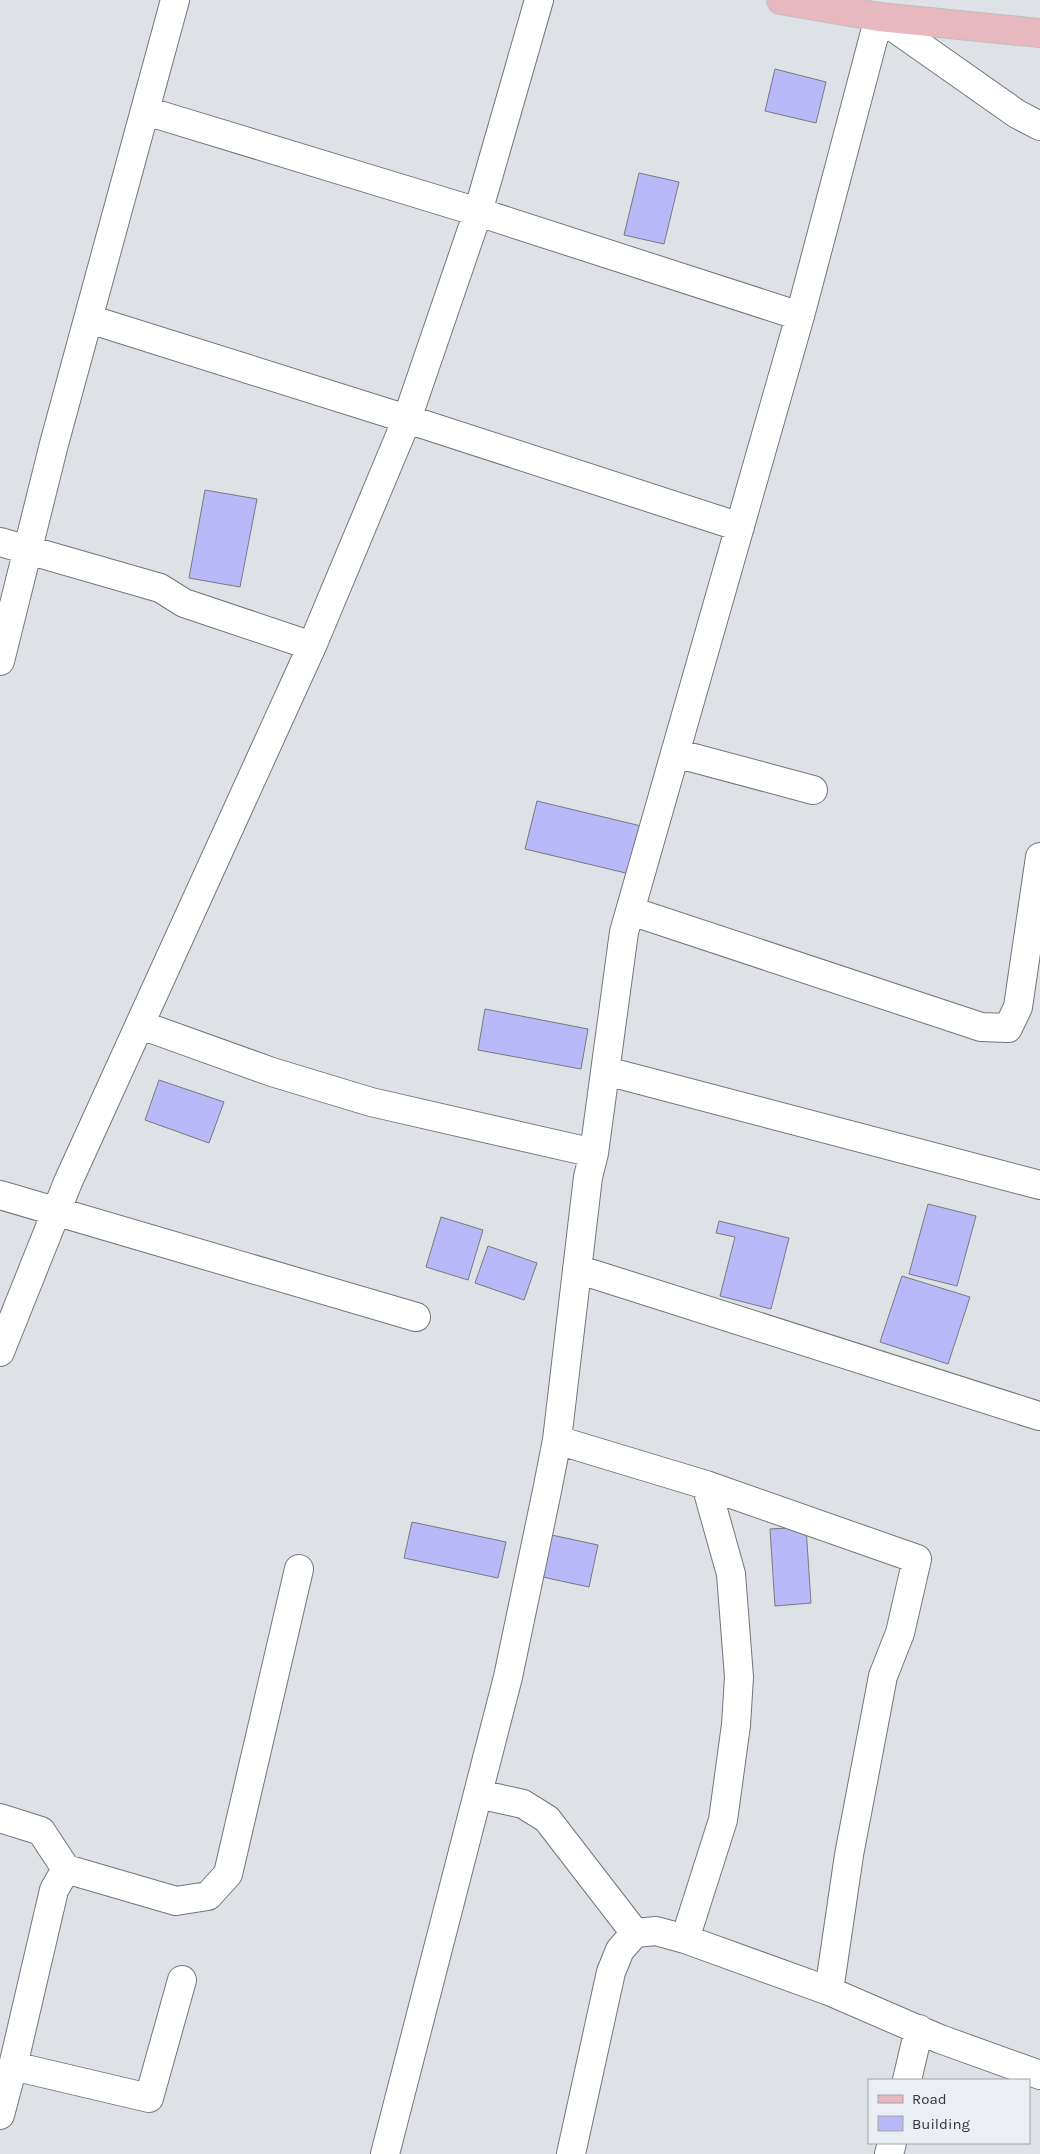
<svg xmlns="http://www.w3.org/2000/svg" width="1040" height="2154" viewBox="0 0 1040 2154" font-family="Karla,sans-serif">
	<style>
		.building { fill: #b9b9f9; stroke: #79797e }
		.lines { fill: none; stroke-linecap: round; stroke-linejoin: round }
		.minor-casing { stroke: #74767b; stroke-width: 30 }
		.major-casing { stroke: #bebebf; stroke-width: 30 }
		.minor { stroke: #fff; stroke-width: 28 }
		.major { stroke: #e8b8c0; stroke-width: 28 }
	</style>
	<rect width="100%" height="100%" fill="#dee1e6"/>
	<path class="building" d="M775,69L826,82L816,123L765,111Z
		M639,173L679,182L664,244L624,235Z
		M205,490L257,499L240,587L189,578Z
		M537,801L641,826L630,874L525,849Z
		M485,1009L588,1029L581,1069L478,1050Z
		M159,1080L224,1102L209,1143L145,1120Z
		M928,1204L976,1216L957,1286L909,1274Z
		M441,1217L483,1230L468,1280L426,1267Z
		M719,1221L789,1238L771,1309L720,1296L735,1237L716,1233Z
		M488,1246L537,1263L524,1300L475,1283Z
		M902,1276L970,1297L948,1364L880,1342Z
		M412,1522L506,1542L498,1578L404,1558Z
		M806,1527L811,1603L775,1606L770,1529Z
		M547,1534L598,1545L589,1587L538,1576Z"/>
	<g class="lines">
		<g class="minor-casing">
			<path id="minor" d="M539,0L478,212L407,419L740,527
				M146,111L478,212L800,316
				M0,542L160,588L184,603L312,646
				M0,661L54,444L175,0
				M675,753L813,790
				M631,911L981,1027L1008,1028L1018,1007L1040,857
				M141,1025L272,1072L371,1102L594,1153
				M606,1071L1040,1185
				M0,1195L416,1317
				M577,1269L1039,1416
				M0,1352L68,1182L312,646L407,419L89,319
				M557,1440L706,1485L917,1559L900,1633L883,1676L849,1855L829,1991
				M478,1794L523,1804L547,1819L635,1933
				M0,1818L41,1831L66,1869L54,1890L13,2066L0,2115
				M66,1869L176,1901L208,1896L228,1874L299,1569
				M685,1939L723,1820L736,1725L739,1677L731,1574L706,1485
				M13,2066L149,2098L182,1980
				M907,2080L919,2029
				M385,2154L508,1677L547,1491L557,1440L588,1177L594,1153L624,932L800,316L879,17L1017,114L1040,126
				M571,2154L611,1972L620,1950L635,1933L656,1931L685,1939L829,1991L940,2039L1040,2075
				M889,2154L892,2143"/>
		</g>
		<g class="major-casing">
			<path id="major" d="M781,0L879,17L1040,33"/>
		</g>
		<use href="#minor" class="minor"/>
		<use href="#major" class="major"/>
	</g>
	<rect x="868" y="2079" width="162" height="65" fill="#ebeef3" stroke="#a1a4a8"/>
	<rect x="878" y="2095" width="25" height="8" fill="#e8b8c0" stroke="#a1a4a8"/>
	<text x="912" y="2104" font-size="15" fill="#333537">Road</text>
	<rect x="878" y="2116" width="25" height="15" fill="#b9b9f9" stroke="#a1a4a8"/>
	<text x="912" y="2129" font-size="15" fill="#333537">Building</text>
</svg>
